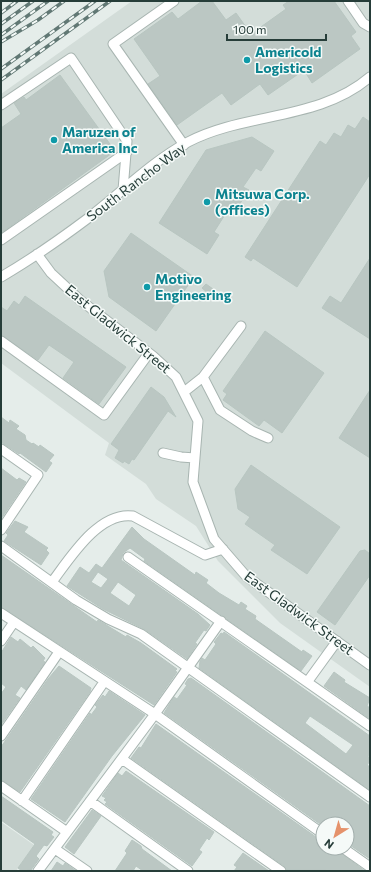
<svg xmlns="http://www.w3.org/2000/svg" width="371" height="872" viewBox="0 0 371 872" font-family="Commissioner,sans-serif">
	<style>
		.built { fill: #d3ddd9 }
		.building { fill: #bbc7c3; stroke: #b8c6c1; fill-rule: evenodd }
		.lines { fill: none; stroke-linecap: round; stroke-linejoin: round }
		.minor-casing { stroke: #a8b5b1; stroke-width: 11 }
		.minor { stroke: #fff; stroke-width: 9 }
		.rail-casing { stroke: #617874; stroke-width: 3.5 }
		.rail { stroke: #f5faf8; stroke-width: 2; stroke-dasharray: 6; stroke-linecap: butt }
		.culture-dot { fill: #0f9aa8; stroke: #f5faf8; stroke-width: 1.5 }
		.labels { text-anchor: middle; stroke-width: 3; stroke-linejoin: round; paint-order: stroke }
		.culture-label { font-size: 14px; font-weight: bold; fill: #0d838f; stroke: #f5faf8; text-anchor: start }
		.street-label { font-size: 14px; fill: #263d39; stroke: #f5faf8 }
	</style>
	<rect width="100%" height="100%" fill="#e5edea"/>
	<path class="built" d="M132,1H370V687L280,623L218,561L196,526L156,499L146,484L105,455L109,443L1,363V94Z
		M1,822L34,845L16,871H1Z"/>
	<path class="building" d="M202,1H212L226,20L236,13L251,34L286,9L283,5L289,1H334L356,32L351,36L360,49L312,83L304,70L268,95L260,84L231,105L222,93L177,125L148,84L160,76L134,39L172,12L178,19Z
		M60,75L115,151L1,233V128L21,114L14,103L24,97L26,100Z
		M363,117L370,122V174L297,287L253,258L251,261L245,257L320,141L326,145L334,133L341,137L348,125L355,129Z
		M252,137L274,151L261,171L256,168L243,187L249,190L231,217L226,213L214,232L219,235L207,254L159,223L206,150Z
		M131,233L194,277L156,331L109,297L104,271Z
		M370,258V339L322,308L330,296L341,303Z
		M206,284L213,289L209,294L202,288Z
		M25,296L126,367L99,404L63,378L74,362L49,345L38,360L1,335V307L7,311L14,301L19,305Z
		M265,331L324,373L282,433L264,420L259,426L223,400L227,394L223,391Z
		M151,387L164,397L176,417L168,411L134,460L132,459L129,464L124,461L123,463L115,458L119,450L111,444Z
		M370,390V458L339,438Z
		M1,417L9,423L10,420L19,426L16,429L25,435L26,440L32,444L33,443L39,447L40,445L54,455L49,461L52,463L46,472L20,453L19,454L1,442Z
		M251,465L340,527L307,574L271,550L275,545L245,524L250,517L238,509L235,489Z
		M1,468L17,480L19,478L26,482L1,519Z
		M15,521L28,527L24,532L48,548L46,550L49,553L41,565L4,541L8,535L6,533Z
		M132,527L144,539L195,575L196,572L208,580L206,583L219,593L239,605L241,602L247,606L245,609L256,616L255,619L302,652L303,650L312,656L301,671L144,561L145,559L130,548L123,553L121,560L198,614L210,625L206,631L204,630L195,643L197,644L187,659L144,629L103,609L67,586L80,567L89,573L96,564L102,568ZM98,572L108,579L101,588L91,582ZM118,582L136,595L129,606L110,593Z
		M365,550L370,554V575L335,625L317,612L360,551Z
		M1,555L97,622L98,620L126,637L127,635L141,643L177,669L175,671L177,672L154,705L1,607Z
		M224,632L370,736V753L368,756L370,761L367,765L370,767V790L199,668L200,661L202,658L205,660L216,644L214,642L221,633L223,634ZM310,716L353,745L346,754L305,723Z
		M11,637L18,642L20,639L31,648L33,646L45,658L43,661L45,662L26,690L21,686L15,695L20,698L1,725V694L6,687L1,683V653Z
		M59,666L91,688L90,692L20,792L1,780V747L48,679Z
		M334,672L345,680L344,682L370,698L367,706L370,708V719L324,686Z
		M191,678L370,806V859L347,843V824H320L164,713L174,697L177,699L187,685L185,684L188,679Z
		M109,691L145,715L112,756L65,822L31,799L90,713L91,715L97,707L95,705L103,695L105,697Z
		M156,724L323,842V848H334L365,871L287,870L284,866L131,758L139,747L141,748Z
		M126,771L214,832L209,840L207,838L199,850L202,852L192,866L105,804L107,802L104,800L106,798L102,796L118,773L122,776Z
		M1,796L53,832L51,835L54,837L47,846L44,845L36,856L39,859L31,870L22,871L18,868L35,844L1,820Z
		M92,810L101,816L74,854L65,847Z
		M132,840L141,846L142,849L172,871H143L136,866L133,871H115L127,853L125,851Z
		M243,853L269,871H234L237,867L234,865Z
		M57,862L63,866L65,863L76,871H51Z"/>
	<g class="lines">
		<g class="minor-casing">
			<path id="minor" d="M174,1L113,44L184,145
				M348,1L363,23L370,27
				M1,105L71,58L127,141L123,190
				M1,240L127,152
				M37,254L51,273L80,300L153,356L176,377L198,421L193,482L214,539L246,576L370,665
				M1,277C30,260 59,240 87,219C120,194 151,162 188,142C245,112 319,121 370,77
				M1,341L104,415L149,353
				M203,377L220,410L252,431L268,438
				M184,392L203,377L241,326
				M1,449L38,475L1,530
				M163,453L181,457L195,458
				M1,546L76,600L108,619L141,634L370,797
				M128,557L370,726
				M52,582C70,558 99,511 133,516L205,555L223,549
				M1,613L155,714L323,834
				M1,641L14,622
				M308,681L337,641
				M1,736L59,652
				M122,759L281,871
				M1,786L67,832
				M22,801L104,682
				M90,801L188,871
				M343,848L370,867
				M55,849L87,871
				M38,871L155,714L221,621"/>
		</g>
		<use href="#minor" class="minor"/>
		<g class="rail-casing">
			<path id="rail" d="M1,13L17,1
				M1,24L33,1
				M1,35L48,1
				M1,42L38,20L64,1
				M1,69L95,1
				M1,80L110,1"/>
		</g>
		<use href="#rail" class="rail"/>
	</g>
	<g class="culture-dot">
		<circle cx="247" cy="60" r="4"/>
		<circle cx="54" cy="140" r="4"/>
		<circle cx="207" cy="202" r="4"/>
		<circle cx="147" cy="287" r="4"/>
	</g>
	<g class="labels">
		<g class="culture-label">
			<text x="255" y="57">Americold<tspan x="255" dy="16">Logistics</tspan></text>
			<text x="62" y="137">Maruzen of<tspan x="62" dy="16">America Inc</tspan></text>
			<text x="215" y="199">Mitsuwa Corp.<tspan x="215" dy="16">(offices)</tspan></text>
			<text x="155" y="284">Motivo<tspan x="155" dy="16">Engineering</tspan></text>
		</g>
		<g class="street-label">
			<text transform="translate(136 182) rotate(-37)" y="5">South Rancho Way</text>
			<text transform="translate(118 329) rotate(39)" y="5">East Gladwick Street</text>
			<text transform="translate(299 613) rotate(36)" y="5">East Gladwick Street</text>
		</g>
	</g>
	<rect width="371" height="872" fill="none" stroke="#263d39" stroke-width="4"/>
	<g transform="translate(335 836) rotate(217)"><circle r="19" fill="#f5faf8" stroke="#a2aeac"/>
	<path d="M0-3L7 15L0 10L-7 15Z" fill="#e5926b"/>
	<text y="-6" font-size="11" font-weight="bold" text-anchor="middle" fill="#263d39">N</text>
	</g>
	<path d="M227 34v6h99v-6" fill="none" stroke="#263d39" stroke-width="2"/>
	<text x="233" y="34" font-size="12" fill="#263d39" stroke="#f5faf8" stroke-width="3" paint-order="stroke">100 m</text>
</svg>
